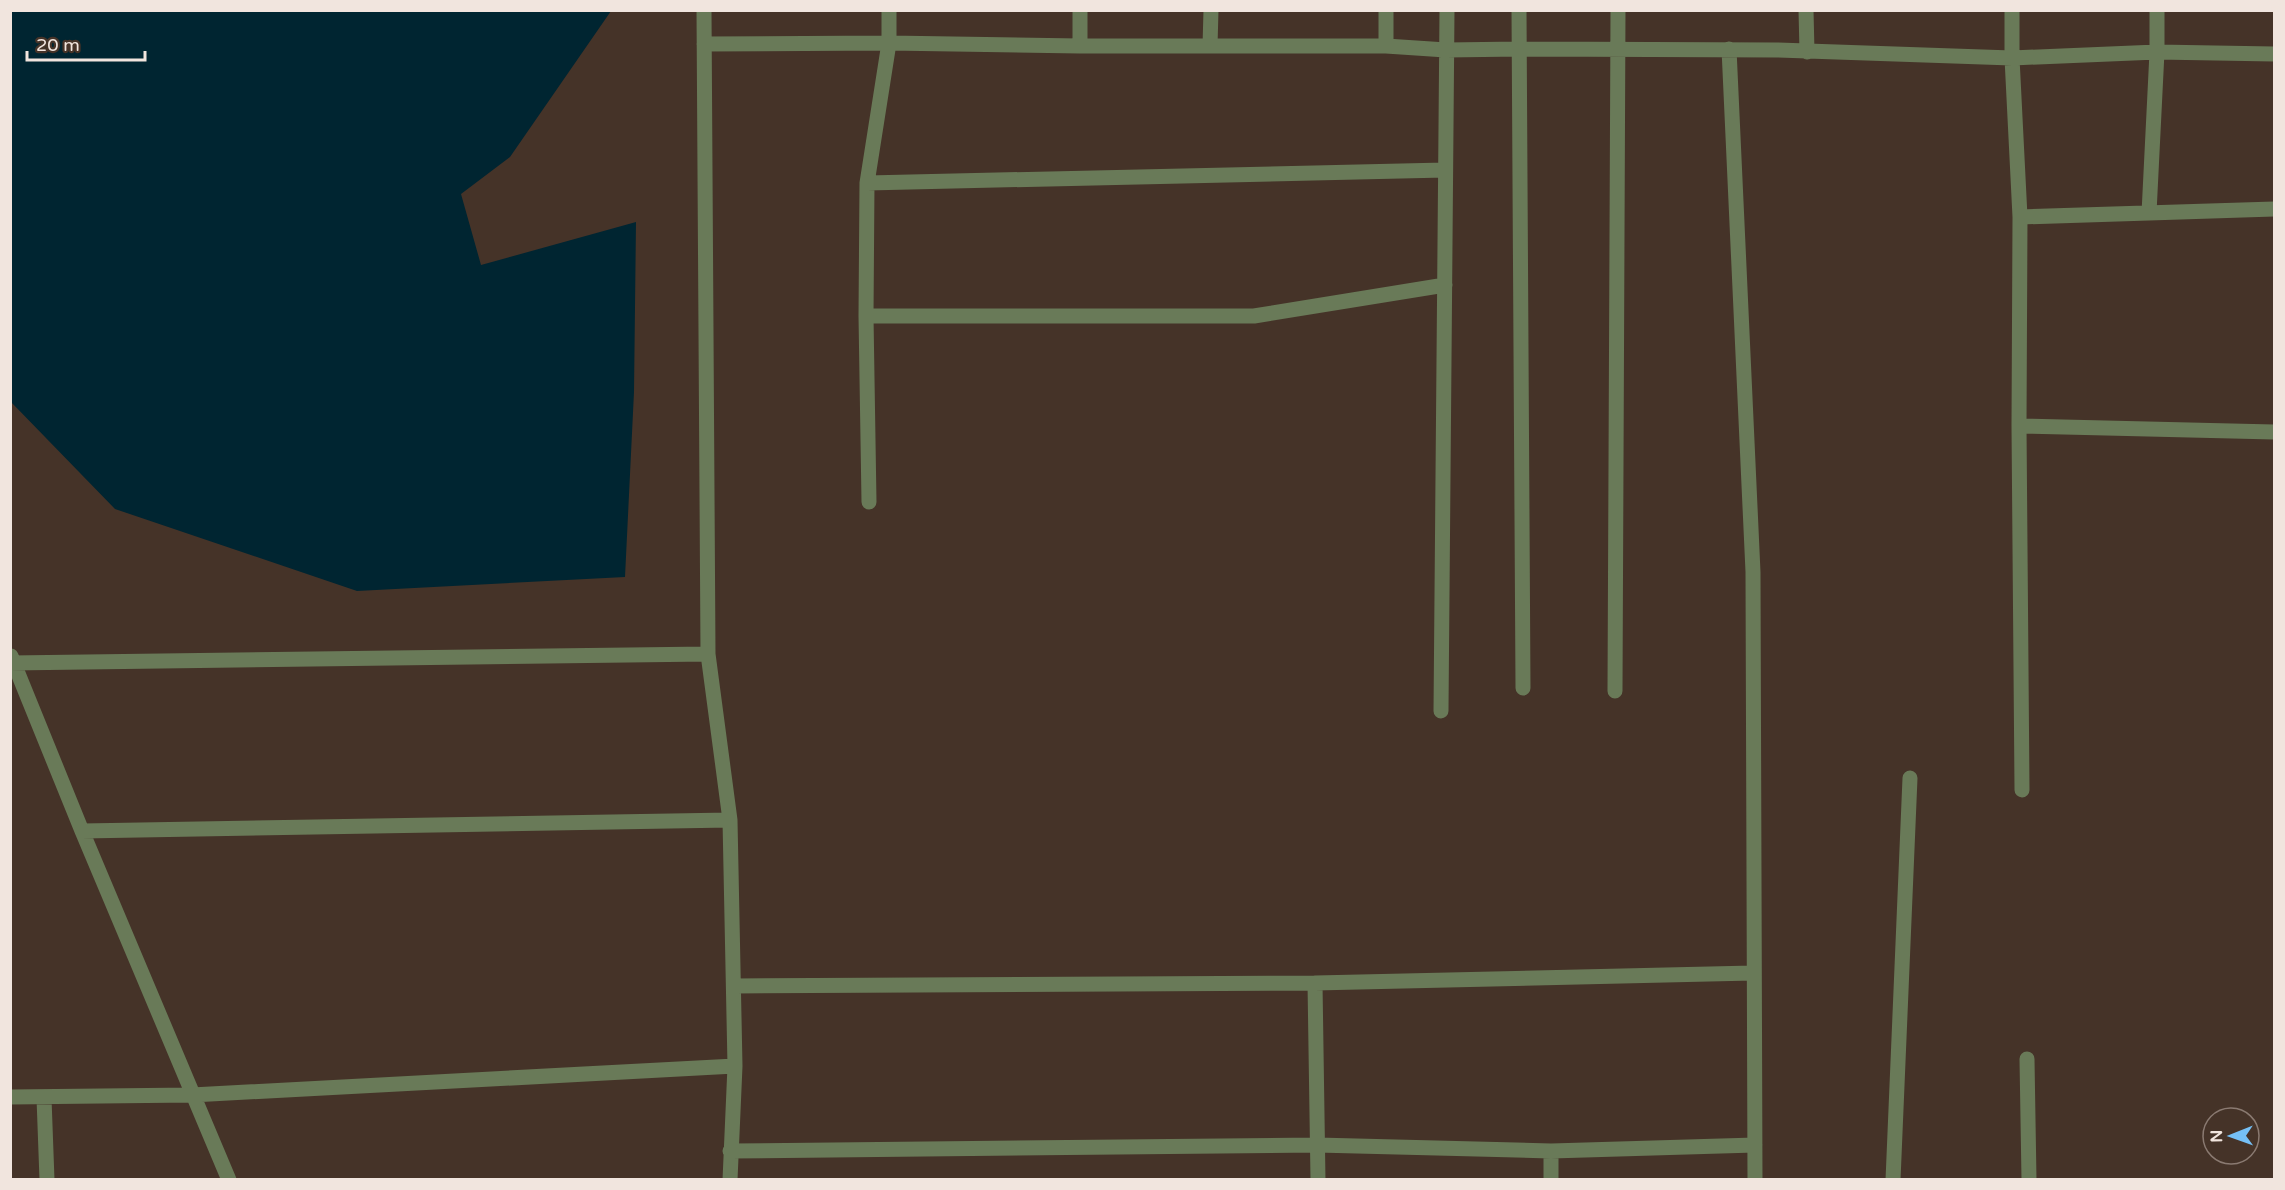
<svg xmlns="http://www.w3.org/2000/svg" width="2285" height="1190" viewBox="0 0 2285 1190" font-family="'Varela Round',sans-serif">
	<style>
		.water { fill: #002531 }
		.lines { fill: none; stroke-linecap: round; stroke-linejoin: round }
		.minor { stroke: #697a58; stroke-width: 15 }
	</style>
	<rect width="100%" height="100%" fill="#453328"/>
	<path class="water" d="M11,10L611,11L510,157L461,194L481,265L636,222L634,392L625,577L357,591L115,509L11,402Z"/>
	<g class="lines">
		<path class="minor" d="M704,10L708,654L730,820L735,1066L730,1180
			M1080,10V46
			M1519,10L1523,688
			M1806,10L1807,52
			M2012,10V58L2020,217L2019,426L2022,790
			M704,44L889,43L1080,46H1386L1446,50L1520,49L1778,50L2012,58L2157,52L2274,54
			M1210,46L1211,10
			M1386,46V10
			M1729,49L1753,572L1755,1180
			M867,183L1445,170
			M2149,213L2157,52V10
			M2020,217L2274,209
			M866,316H1254L1445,285
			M2019,426L2274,432
			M869,502L866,316L867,183L889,43V10
			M11,656L82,831L229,1180
			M10,663L708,654
			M1615,691L1618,10
			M1441,711L1447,10
			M82,831L730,820
			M1315,983L1318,1180
			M735,986L1315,983L1753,973
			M2027,1059L2029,1180
			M10,1097L192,1095L735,1066
			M44,1098L47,1180
			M730,1151L1317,1145L1551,1151L1755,1145
			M1551,1151V1180
			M1893,1180L1910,778"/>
	</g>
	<rect width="2285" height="1190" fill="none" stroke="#f1e5de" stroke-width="24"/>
	<g transform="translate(2231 1136) rotate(269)"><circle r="28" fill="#453328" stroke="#8a7a71" stroke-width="1.5"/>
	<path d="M0-4.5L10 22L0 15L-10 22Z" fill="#75c0f6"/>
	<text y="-9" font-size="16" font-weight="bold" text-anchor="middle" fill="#f1e5de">N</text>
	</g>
	<path d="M27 51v9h118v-9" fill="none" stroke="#f1e5de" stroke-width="3"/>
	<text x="36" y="51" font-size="18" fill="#f1e5de" stroke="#453328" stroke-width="4.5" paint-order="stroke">20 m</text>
</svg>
